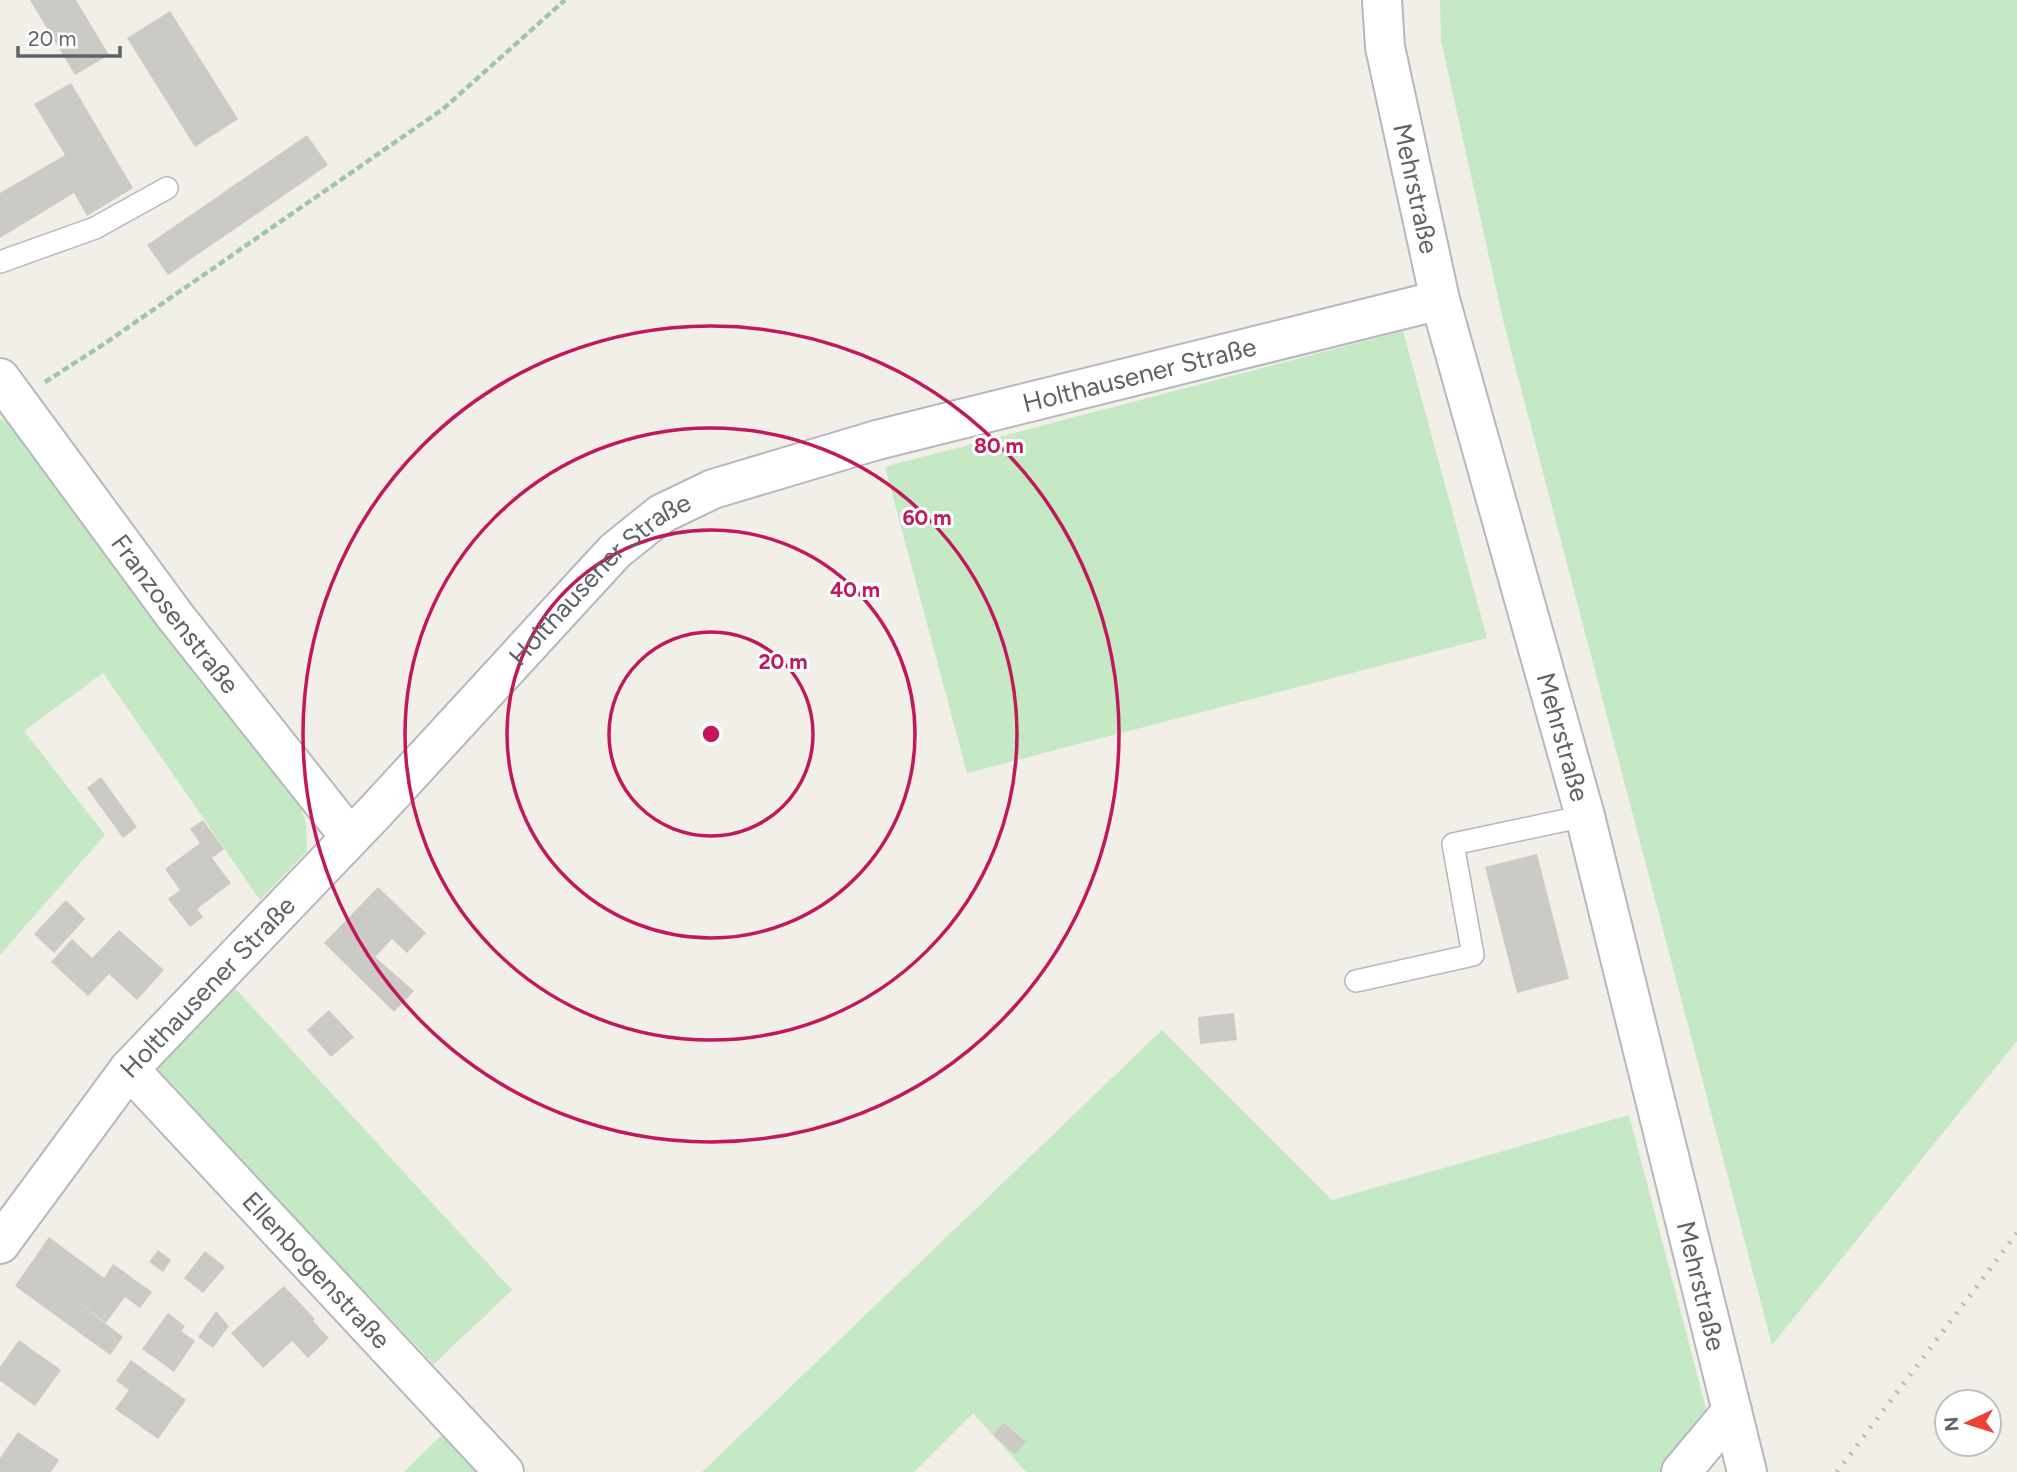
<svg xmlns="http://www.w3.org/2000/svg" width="2017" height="1472" viewBox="0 0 2017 1472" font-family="Figtree,sans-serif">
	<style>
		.green { fill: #c5e8c5 }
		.building { fill: #cccac5 }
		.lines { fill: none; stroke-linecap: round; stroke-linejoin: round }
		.service-casing { stroke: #b5b8bc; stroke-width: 24 }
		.minor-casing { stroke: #b5b8bc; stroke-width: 42 }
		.tertiary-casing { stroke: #b5b8bc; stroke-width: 42 }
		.path { stroke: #9cc7a9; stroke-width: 4.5; stroke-dasharray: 7 3.5; stroke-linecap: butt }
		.service { stroke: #fff; stroke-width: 21 }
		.minor { stroke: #fff; stroke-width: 38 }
		.tertiary { stroke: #fff; stroke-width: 38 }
		.rail { stroke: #b6b7b8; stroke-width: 5; stroke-dasharray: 2 9; stroke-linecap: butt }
		.ring { fill: none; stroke: #c2185b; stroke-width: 3.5 }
		.labels { text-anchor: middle; stroke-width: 6; stroke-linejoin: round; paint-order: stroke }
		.street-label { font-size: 26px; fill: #5f6368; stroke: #fff }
		.centre { fill: #c2185b; stroke: #fff; stroke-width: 3.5 }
		.ring-label { font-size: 21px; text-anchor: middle; font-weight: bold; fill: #c2185b; stroke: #fff; stroke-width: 6; stroke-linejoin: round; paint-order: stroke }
	</style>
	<rect width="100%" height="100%" fill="#f1efe8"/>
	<path class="green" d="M1440,0H2017V1041L1772,1345L1503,320L1441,40Z
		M1403,331L1487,638L967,773L885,467Z
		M0,419L14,423L298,801L306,823L307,851L260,900L103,673L24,731L105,835L0,955Z
		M232,985L512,1290L434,1364L152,1072Z
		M1162,1030L1332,1200L1629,1115L1708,1416L1661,1472H1026L973,1413L914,1472H702Z
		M451,1426L492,1472H404Z"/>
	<path class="building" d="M30,0H76L109,55L75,75Z
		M170,11L238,119L195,147L127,38Z
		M71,83L133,188L87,216L74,193L0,238V193L65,155L34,104Z
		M307,135L328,165L168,275L147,245Z
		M101,777L137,827L123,838L87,788Z
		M203,820L224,849L212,858L231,883L197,909L203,917L190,927L168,899L180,890L165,869L200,843L190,829Z
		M1537,854L1569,979L1517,993L1485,867Z
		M378,887L426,933L407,953L392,939L375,957L414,991L394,1012L324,943Z
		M66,900L85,919L54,953L34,934Z
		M119,930L164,970L137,1000L109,974L88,996L51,962L72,939L92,958Z
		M329,1010L354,1037L331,1057L307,1030Z
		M1234,1013L1237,1040L1200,1044L1198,1017Z
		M49,1237L104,1278L113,1264L152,1292L140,1308L125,1297L106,1323L68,1294L123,1337L110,1355L15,1286Z
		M158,1250L171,1260L163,1272L149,1262Z
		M205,1251L225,1267L203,1293L184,1278Z
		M284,1286L315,1319L313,1321L329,1338L308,1358L292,1341L263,1368L231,1333Z
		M216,1311L229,1326L213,1348L198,1337Z
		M168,1313L185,1326L181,1331L195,1341L174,1372L142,1349Z
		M19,1340L61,1370L35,1406L0,1381V1367Z
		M131,1360L186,1400L158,1439L115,1409L129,1390L116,1381Z
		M1004,1423L1026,1442L1015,1454L993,1435Z
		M18,1432L59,1460L51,1472H0V1458Z"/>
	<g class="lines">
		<g class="service-casing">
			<path id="service" d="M0,262L95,228L167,188
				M1356,981L1473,955L1453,844L1585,816"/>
		</g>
		<g class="minor-casing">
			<g id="minor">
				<path id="s1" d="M0,378L175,616L350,837"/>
				<path id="s2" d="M129,1069L504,1472"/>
				<path id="s3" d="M0,1244L129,1069L376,811L615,551L661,514L713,489L877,440L1440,300"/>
				<path d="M1681,1472L1732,1411"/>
			</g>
		</g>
		<g class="tertiary-casing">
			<g id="tertiary">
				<path id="s4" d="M1382,0L1385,47L1440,300L1585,816L1747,1472"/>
			</g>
		</g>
		<path class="path" d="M45,382L101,346L443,109L565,0"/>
		<use href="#service" class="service"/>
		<use href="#minor" class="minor"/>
		<use href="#tertiary" class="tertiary"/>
		<path class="rail" d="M1837,1472L2017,1233"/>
	</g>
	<g class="ring">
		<circle cx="711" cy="734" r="102"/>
		<circle cx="711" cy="734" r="204"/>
		<circle cx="711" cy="734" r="306"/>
		<circle cx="711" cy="734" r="408"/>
	</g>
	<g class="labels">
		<g class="street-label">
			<text dy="9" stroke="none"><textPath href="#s4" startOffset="192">Mehrstraße</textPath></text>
			<text dy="9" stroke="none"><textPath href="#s3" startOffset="1486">Holthausener Straße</textPath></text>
			<text dy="9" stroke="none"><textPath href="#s3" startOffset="898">Holthausener Straße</textPath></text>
			<text dy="9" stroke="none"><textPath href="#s1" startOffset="294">Franzosenstraße</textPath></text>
			<text dy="9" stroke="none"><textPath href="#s4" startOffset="760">Mehrstraße</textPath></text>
			<text dy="9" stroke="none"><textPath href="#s3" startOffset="331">Holthausener Straße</textPath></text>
			<text dy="9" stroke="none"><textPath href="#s2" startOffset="275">Ellenbogenstraße</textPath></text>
			<text dy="9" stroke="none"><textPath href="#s4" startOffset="1326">Mehrstraße</textPath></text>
		</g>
	</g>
	<circle cx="711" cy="734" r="10" class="centre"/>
	<g class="ring-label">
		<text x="999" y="453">80 m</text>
		<text x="927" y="525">60 m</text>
		<text x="855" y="597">40 m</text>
		<text x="783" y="669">20 m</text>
	</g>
	<g transform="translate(1968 1423) rotate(266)"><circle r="33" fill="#ffffff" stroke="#bfc1c3" stroke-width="2"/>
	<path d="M0-5L12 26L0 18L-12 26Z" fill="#ea4335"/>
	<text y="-10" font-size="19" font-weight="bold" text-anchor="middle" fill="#5f6368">N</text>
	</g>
	<path d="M18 46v10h102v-10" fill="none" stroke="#5f6368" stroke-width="3.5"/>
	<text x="28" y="46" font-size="21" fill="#5f6368" stroke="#ffffff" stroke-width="5" paint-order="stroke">20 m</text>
</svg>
